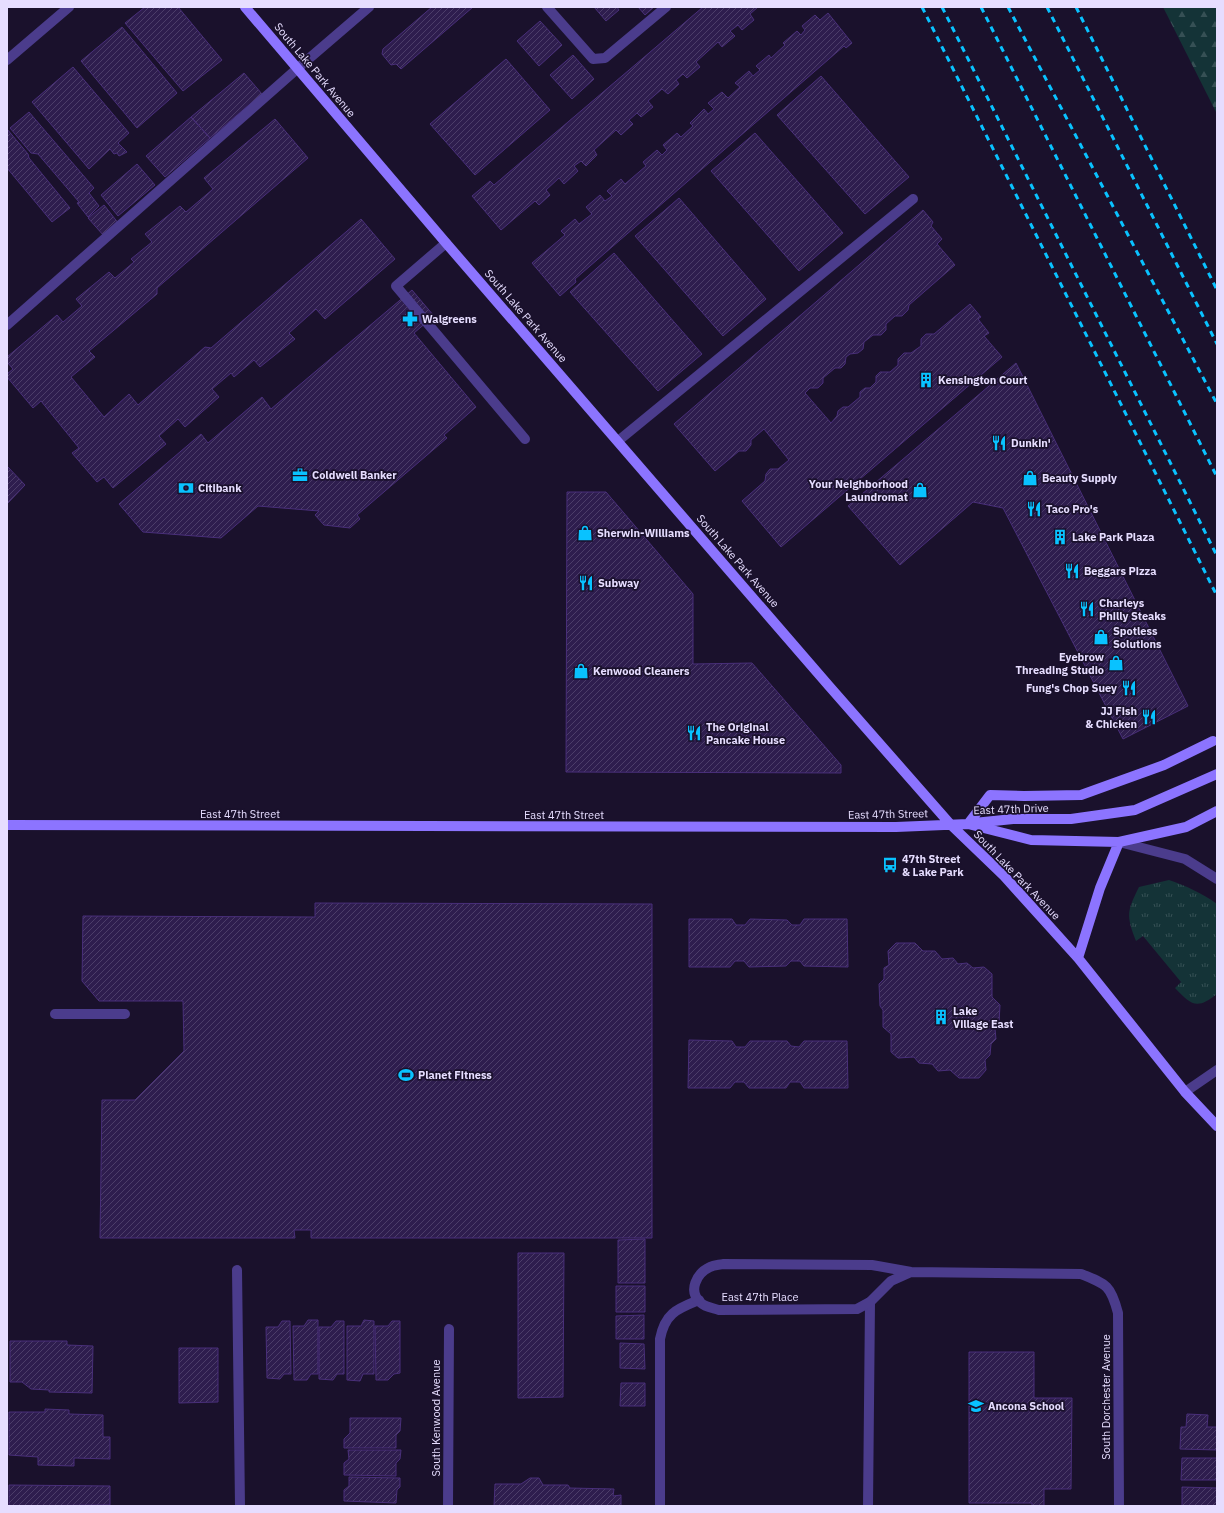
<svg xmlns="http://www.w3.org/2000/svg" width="1224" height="1513" viewBox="0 0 1224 1513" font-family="'IBM Plex Sans',sans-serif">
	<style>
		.grass { fill: url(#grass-tufts) }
		.forest { fill: url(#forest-firs) }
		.building { fill: url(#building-hatch); stroke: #492f7a }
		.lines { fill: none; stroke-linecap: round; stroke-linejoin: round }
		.lane { stroke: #4b3c8c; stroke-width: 10 }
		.street { stroke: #4b3c8c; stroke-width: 10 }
		.secondary { stroke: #8c74ff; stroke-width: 10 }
		.rail { stroke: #09c2ff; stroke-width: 3; stroke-dasharray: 6 5; stroke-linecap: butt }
		.labels { text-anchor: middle; stroke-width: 3.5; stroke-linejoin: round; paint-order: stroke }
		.street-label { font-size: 11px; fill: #e6ddff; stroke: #1a112c }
		.poi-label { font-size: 11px; font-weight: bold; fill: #e6ddff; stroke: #1a112c; text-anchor: start }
	</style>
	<defs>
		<pattern id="grass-tufts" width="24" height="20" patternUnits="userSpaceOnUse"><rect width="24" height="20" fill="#143337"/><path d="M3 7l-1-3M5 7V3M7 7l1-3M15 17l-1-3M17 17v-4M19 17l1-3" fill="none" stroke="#365055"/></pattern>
		<pattern id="forest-firs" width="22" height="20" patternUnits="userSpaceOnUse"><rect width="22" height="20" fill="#143337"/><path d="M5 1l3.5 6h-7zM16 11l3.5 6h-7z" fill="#365055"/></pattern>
		<pattern id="building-hatch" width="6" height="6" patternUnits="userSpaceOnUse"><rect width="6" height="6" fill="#2e1d4e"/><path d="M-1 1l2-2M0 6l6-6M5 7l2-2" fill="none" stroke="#4c3d69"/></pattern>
	</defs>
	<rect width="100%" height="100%" fill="#1a112c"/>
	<path class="grass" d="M1169,880C1186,886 1202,893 1217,904V994C1197,1010 1191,1005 1175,988L1181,982L1143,936L1136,941C1126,915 1127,911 1139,887Z"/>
	<path class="forest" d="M1163,7H1217V114Z"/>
	<path class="building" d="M145,7H178L222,60L183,91L125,23Z
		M432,7H473L401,69L396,64L391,65L382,54L383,49Z
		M594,7H617L619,10L606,21Z
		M638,7H654L645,15Z
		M703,7H758L750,14L754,20L742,30L738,25L730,31L735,36L722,47L718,42L696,62L700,67L687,78L683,74L676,80L679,84L668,94L662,89L648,101L653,107L641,117L637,113L629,120L633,124L621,135L616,130L594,150L597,155L586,166L581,161L574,166L578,171L564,184L559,178L546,190L550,195L539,205L535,201L501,230L472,196L490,181L494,185Z
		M828,13L852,43L846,48L844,46L575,279L576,282L560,296L532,263L565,235L561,231L575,219L579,224L592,214L586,207L600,195L605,201L612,196L607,191L621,179L625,184L646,166L643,162L657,150L662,155L667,150L663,145L677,133L681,137L693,126L690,123L704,109L708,114L714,109L708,103L722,92L728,98L740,87L735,83L749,71L753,76L760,70L756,66L769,55L771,58L785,45L783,43L797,31L801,35L805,30L802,26L815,15L820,20Z
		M540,21L562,45L539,66L517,41Z
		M122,27L177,93L137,128L81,61Z
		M573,55L594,79L572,99L550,75Z
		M506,59L550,110L475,175L430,124Z
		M73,67L129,133L118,143L127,152L119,156L117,153L114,154L110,149L89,169L32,102Z
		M244,73L262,94L210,138L191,117Z
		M821,76L909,177L865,214L777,115Z
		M29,112L94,188L89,193L99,206L88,217L77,203L79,202L38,154L31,153L10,128Z
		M191,117L210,138L165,177L146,156Z
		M275,119L308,158L157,288V294L89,351L95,357L71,377L104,417L129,394L138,405L205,347L211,348L361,219L395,259L325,319L316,309L289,333L295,339L260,367L254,360L234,377L231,373L212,389L219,397L185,427L178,419L159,436L166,444L113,488L104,477L97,482L72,453L79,448L41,401L33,408L7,377V374L13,369L7,362V357L57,315L63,322L82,306L76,299L109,272L115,278L134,262L131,259L152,242L145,234L180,206L186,212L213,189L204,178Z
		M7,129L28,154L29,158L70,208L52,222L7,168Z
		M755,133L843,233L799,271L711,171Z
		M137,164L155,185L118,216L101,195Z
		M679,198L766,299L723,336L635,236Z
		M104,205L119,224L104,236L88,218Z
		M923,210L933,222L931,226L942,239L937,244L955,265L909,305L908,310L902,316H895L886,324V330L881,335H873L864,342L863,349L858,353L850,354L846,357L845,364L841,368H835L823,378V383L818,388H810L805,393L831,423L837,416L838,411L843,407H848L860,397V392L865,388H870L876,382V376L880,372H890L898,365V359L904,353H911L921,346V339L926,334H934L970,304L981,317L978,319L989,333L984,336L1002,357L781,547L742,501L765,481L766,474L770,469H778L789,460L764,429L751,440V445L746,451H739L715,471L674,424Z
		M614,253L702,354L658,391L570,292Z
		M412,290L434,316L414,333L476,407L444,435L447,438L357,515L360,519L350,528L324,525L315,515L319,511L258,506L221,538L143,532L119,504L201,434L208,443L262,397L271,409Z
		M1016,363L1188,706L1123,739L1003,508L973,502L900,565L848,506Z
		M7,466L25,485L7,504Z
		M567,492H606L693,594V664L752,663L841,765V773L566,772Z
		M315,903L652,904V1238H311V1230H294L295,1238H100L102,1100H135L184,1051L183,1001H99L82,981L83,916L315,917Z
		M689,919H732L736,925H745L750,919L787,920L792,925H800L804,919H847L848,967L804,966L800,961H791L786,966L749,967L744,961H735L730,967H689Z
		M896,943H915L923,951H935L942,959L953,958L958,964L967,963L973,968L984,967L992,974V997L1000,1005L999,1023L995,1029L996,1039L991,1044L990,1055L985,1060L986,1070L979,1078H959L950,1070L938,1071L932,1064L919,1063L914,1057L898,1058L891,1052V1034L883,1027V1010L880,1006L879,984L884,979V968L889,965L888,951Z
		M689,1040L732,1041L736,1047H745L750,1041H787L791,1046L799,1047L804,1041H847L848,1088H804L800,1082H790L786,1088H749L744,1082H735L730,1088H688Z
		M645,1239V1283H618V1240Z
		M518,1253H564L563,1397L518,1398Z
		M616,1286H645V1312H616Z
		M644,1315V1339H616V1316Z
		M308,1320H318V1374H311L307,1380H294L293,1326H304Z
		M364,1320L374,1321V1374H363L360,1381L347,1380V1326H361Z
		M282,1321H290L291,1374H284L280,1379L267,1378L266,1327H278Z
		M336,1321H344V1374H337L333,1380L319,1379V1327H331Z
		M392,1321H400V1373L394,1374L388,1380H376L375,1326H388Z
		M10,1341H67V1345L93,1346L92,1393L49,1392V1390L31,1389L22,1382H10Z
		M620,1343L644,1344L645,1369L620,1368Z
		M179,1348H218V1402L179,1403Z
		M969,1352H1034V1398H1072L1071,1489H1044V1506H1032V1503H969Z
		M621,1383H645V1406H620Z
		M45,1409L69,1410V1414L103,1415V1437H110V1459L74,1458V1466L38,1465V1457L9,1455V1412H45Z
		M1187,1414L1208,1415L1207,1427H1217V1450L1180,1449L1181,1427H1186Z
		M350,1418H401L400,1431L396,1435V1448H344V1439L350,1433Z
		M348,1450H401L400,1459L396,1463V1476L344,1475V1463L349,1459Z
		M1182,1458H1217V1480H1181Z
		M349,1477L400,1478V1487L397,1490L396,1503L344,1501V1490L349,1486Z
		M530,1478H539L543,1485H568L570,1488L614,1489L613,1496L621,1495V1506H494L495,1484H521Z
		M9,1485L110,1486V1505L9,1506Z
		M1182,1487L1217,1488V1506H1182Z"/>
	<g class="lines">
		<path class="lane" d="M547,7L593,59L605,58L666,7
			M446,243L396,286L525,439
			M7,325L298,68
			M618,441L913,199
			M1119,842L1185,859L1217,879
			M55,1014H125
			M1185,1092L1217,1070
			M237,1270L240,1506
			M660,1506V1339C665,1313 677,1309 699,1300
			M868,1506L870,1302"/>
		<path class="street" d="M7,60L69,7
			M298,68L369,7
			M911,1272L891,1281L870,1302L857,1309L719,1310C713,1308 705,1307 701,1303C687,1291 697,1273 710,1267C714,1265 719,1265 723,1264L872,1265L911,1272L1081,1274C1107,1284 1111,1286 1118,1313L1119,1506
			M448,1506L449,1329"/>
		<path class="secondary" d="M245,7L446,243L829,686L951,825L1004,876L1078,958L1185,1092L1217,1126
			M974,823L1013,819H1071L1135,810L1217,774
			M968,824L990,795L1024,796L1081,795L1164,765L1213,741
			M7,825L896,827L968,824L1031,840L1119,842L1186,827L1217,811
			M1078,958L1100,888L1119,842"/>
		<path class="rail" d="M922,7L1217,596
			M942,7L1217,556
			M981,7L1217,477
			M1008,7L1217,404
			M1047,7L1217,344
			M1076,7L1217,290"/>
	</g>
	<defs>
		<g id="pharmacy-bare" transform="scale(1.2)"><path d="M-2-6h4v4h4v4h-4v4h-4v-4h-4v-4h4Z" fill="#09c2ff" stroke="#1a112c" stroke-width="2.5" paint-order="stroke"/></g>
		<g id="building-bare" transform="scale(1.2)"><path d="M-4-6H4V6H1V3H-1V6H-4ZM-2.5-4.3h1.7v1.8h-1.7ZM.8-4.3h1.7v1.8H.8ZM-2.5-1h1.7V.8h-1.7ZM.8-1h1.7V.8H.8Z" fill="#09c2ff" stroke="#1a112c" stroke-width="2.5" paint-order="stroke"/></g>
		<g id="restaurant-bare" transform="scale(1.2)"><path d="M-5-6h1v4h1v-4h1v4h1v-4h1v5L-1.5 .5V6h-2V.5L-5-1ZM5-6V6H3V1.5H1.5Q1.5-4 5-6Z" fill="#09c2ff" stroke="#1a112c" stroke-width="2.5" paint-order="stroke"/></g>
		<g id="office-bare" transform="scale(1.2)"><path d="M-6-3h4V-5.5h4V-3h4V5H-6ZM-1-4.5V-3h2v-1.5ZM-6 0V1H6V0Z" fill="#09c2ff" stroke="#1a112c" stroke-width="2.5" paint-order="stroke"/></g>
		<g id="shop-bare" transform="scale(1.2)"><path d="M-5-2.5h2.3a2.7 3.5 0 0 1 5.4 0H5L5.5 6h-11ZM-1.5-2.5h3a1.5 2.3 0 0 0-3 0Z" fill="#09c2ff" stroke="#1a112c" stroke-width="2.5" paint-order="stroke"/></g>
		<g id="bank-bare" transform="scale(1.2)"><path d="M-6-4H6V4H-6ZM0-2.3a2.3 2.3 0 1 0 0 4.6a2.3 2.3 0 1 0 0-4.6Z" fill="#09c2ff" stroke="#1a112c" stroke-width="2.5" paint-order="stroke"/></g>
		<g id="bus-bare" transform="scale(1.2)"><path d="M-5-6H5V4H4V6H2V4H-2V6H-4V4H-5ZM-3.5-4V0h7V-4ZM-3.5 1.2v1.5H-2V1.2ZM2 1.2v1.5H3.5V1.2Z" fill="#09c2ff" stroke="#1a112c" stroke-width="2.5" paint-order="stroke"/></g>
		<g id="stadium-bare" transform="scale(1.2)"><path d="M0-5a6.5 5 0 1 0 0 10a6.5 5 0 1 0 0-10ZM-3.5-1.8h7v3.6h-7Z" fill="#09c2ff" stroke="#1a112c" stroke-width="2.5" paint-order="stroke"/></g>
		<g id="school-bare" transform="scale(1.2)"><path d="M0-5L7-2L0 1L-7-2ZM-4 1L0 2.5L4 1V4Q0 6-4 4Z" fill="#09c2ff" stroke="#1a112c" stroke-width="2.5" paint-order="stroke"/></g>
	</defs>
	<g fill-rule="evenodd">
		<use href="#pharmacy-bare" x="410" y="319"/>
		<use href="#building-bare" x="926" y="380"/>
		<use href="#restaurant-bare" x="999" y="443"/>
		<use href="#office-bare" x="300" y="475"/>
		<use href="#shop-bare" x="1030" y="478"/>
		<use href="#bank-bare" x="186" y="488"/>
		<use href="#shop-bare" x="920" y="490"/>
		<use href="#restaurant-bare" x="1034" y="509"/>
		<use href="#shop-bare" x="585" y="533"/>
		<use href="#building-bare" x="1060" y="537"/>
		<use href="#restaurant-bare" x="1072" y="571"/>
		<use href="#restaurant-bare" x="586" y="583"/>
		<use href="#restaurant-bare" x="1087" y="609"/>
		<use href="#shop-bare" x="1101" y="637"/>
		<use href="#shop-bare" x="1116" y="663"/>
		<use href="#shop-bare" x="581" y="671"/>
		<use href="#restaurant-bare" x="1129" y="688"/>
		<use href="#restaurant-bare" x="1149" y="717"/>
		<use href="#restaurant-bare" x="694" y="733"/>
		<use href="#bus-bare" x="890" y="865"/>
		<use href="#building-bare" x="941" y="1017"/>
		<use href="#stadium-bare" x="406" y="1075"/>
		<use href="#school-bare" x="976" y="1406"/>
	</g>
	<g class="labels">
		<g class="street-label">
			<text transform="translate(315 70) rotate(50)" y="4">South Lake Park Avenue</text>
			<text transform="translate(526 316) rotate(49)" y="4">South Lake Park Avenue</text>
			<text transform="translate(738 561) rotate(49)" y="4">South Lake Park Avenue</text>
			<text transform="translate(1011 809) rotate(-2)" y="4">East 47th Drive</text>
			<text x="240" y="818">East 47th Street</text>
			<text transform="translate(888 814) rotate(-1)" y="4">East 47th Street</text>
			<text x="564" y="819">East 47th Street</text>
			<text transform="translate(1017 875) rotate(46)" y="4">South Lake Park Avenue</text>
			<text x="760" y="1301">East 47th Place</text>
			<text transform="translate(1106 1397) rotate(-90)" y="4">South Dorchester Avenue</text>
			<text transform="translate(436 1418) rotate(-90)" y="4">South Kenwood Avenue</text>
		</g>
		<g class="poi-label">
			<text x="422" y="323">Walgreens</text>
			<text x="938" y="384">Kensington Court</text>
			<text x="1011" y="447">Dunkin'</text>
			<text x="312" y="479">Coldwell Banker</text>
			<text x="1042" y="482">Beauty Supply</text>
			<text x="908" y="488" text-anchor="end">Your Neighborhood<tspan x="908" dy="13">Laundromat</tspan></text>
			<text x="198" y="492">Citibank</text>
			<text x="1046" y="513">Taco Pro's</text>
			<text x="597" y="537">Sherwin-Williams</text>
			<text x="1072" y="541">Lake Park Plaza</text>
			<text x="1084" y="575">Beggars Pizza</text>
			<text x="598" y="587">Subway</text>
			<text x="1099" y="607">Charleys<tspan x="1099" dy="13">Philly Steaks</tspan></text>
			<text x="1113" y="635">Spotless<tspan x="1113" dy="13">Solutions</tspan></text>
			<text x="1104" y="661" text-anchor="end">Eyebrow<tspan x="1104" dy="13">Threading Studio</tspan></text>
			<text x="593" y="675">Kenwood Cleaners</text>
			<text x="1117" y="692" text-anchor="end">Fung's Chop Suey</text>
			<text x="1137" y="715" text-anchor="end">JJ Fish<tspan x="1137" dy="13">&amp; Chicken</tspan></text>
			<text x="706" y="731">The Original<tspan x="706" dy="13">Pancake House</tspan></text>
			<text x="902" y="863">47th Street<tspan x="902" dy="13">&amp; Lake Park</tspan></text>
			<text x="953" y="1015">Lake<tspan x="953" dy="13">Village East</tspan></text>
			<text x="418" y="1079">Planet Fitness</text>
			<text x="988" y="1410">Ancona School</text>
		</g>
	</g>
	<rect width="1224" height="1513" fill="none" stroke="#e6ddff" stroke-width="16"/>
</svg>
